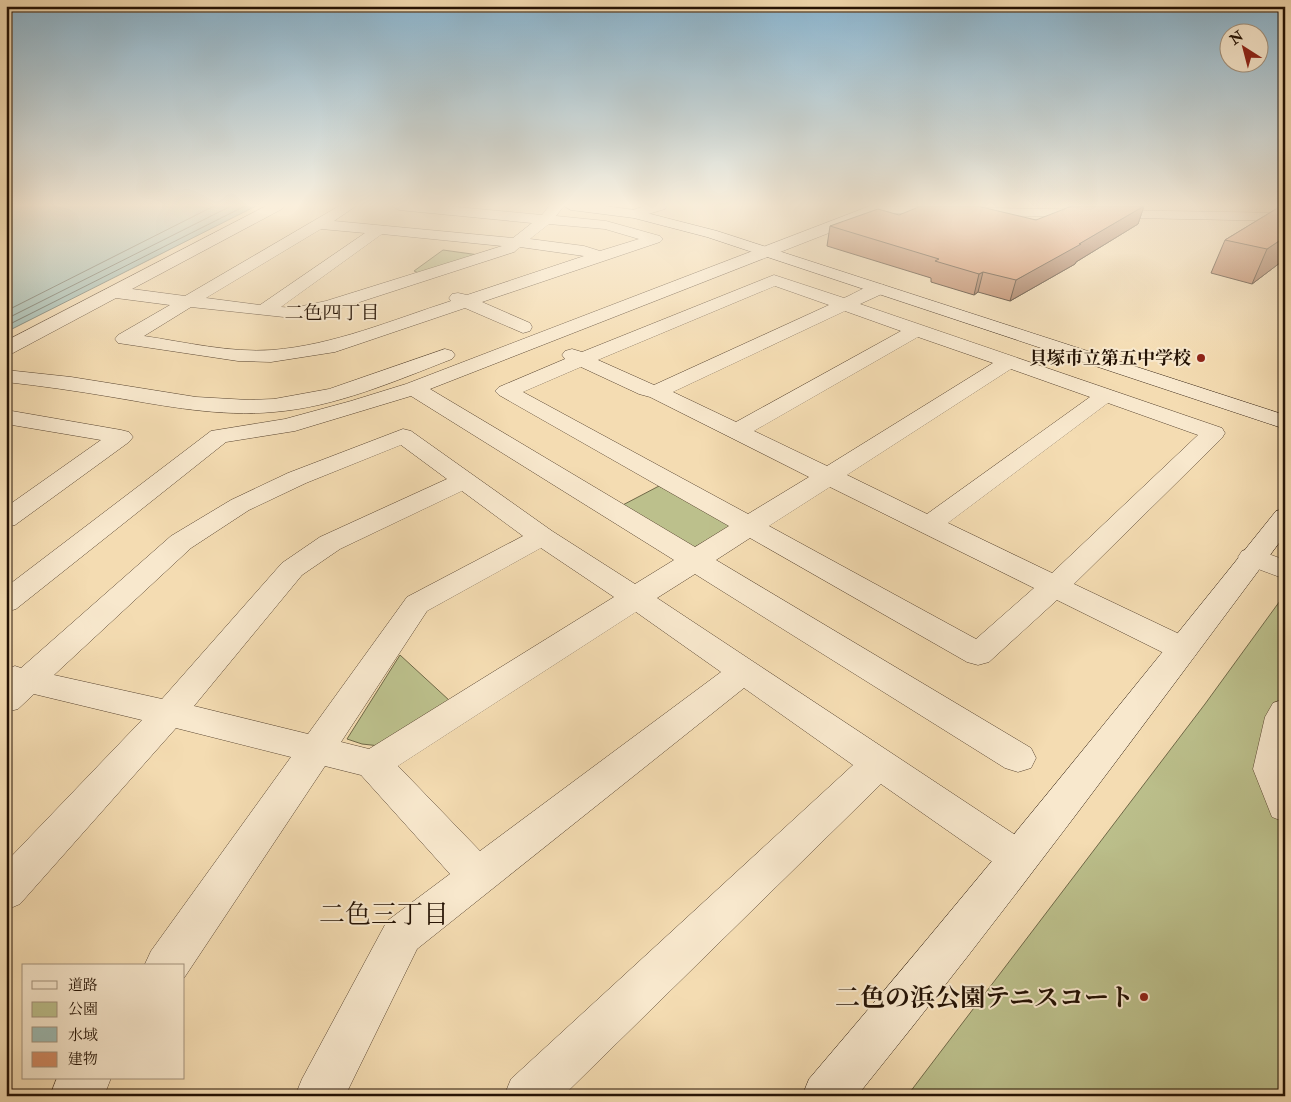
<svg xmlns="http://www.w3.org/2000/svg" width="1291" height="1102" viewBox="0 0 1291 1102" font-family="'IM FELL Double Pica','Noto Serif JP',serif">
	<style>
		.green { fill: #bcc08c; stroke: #706948 }
		.water { fill: #9cbab2; stroke: #6c776c }
		.lines { fill: none; stroke-linecap: round; stroke-linejoin: round }
		.shore { stroke: #60665b; stroke-width: 1 }
		.street-casing { stroke: #584430; stroke-width: 1 }
		.secondary-casing { stroke: #241204; stroke-width: 1 }
		.street { fill: #f8e8cd; fill-rule: evenodd }
		.secondary { fill: #f8e8cd; fill-rule: evenodd }
		.wall { fill: #b57856; stroke: #241204 }
		.shaded-wall { fill: #936146; stroke: #241204 }
		.building { fill: #d28b64; stroke: #241204 }
		.poi-dot { fill: #8f2418; stroke: #f8e8cd; stroke-width: 2 }
		.labels { text-anchor: middle; stroke-width: 4; stroke-linejoin: round; paint-order: stroke }
		.far-poi-label { font-size: 18px; font-weight: bold; fill: #241204; stroke: #f8e8cd; text-anchor: end }
		.far-neighbourhood-label { font-size: 19px; fill: #241204; stroke: #f8e8cd }
		.near-poi-label { font-size: 25px; font-weight: bold; fill: #241204; stroke: #f8e8cd; text-anchor: end }
		.near-neighbourhood-label { font-size: 26px; fill: #241204; stroke: #f8e8cd }
	</style>
	<rect width="100%" height="100%" fill="#f4dcb2"/>
	<filter id="stains"><feTurbulence type="fractalNoise" baseFrequency=".004" numOctaves="4"/><feColorMatrix values="0 0 0 0 .2 0 0 0 0 .09 0 0 0 0 .02 0 0 0 .5 -.17"/></filter>
	<radialGradient id="worn" r=".72"><stop offset=".6" stop-color="#630" stop-opacity="0"/><stop offset="1" stop-color="#630" stop-opacity=".3"/></radialGradient>
	<path class="green" d="M443,250L479,255L421,274L414,271Z
		M659,486L733,526L691,549L619,507Z
		M1285,594V1096H907L1205,704Z
		M400,655L450,701L380,746L362,744L347,739Z"/>
	<path class="water" d="M6,206H256L6,332Z"/>
	<g class="lines">
		<path class="shore" d="M6,311L214,206
			M6,319L231,206
			M6,326L245,206"/>
		<g class="street-casing">
			<path id="street" d="M266,206H284L282,209L132,289L185,296L339,206H356L334,221L513,238L532,223L399,210L392,206H446L542,215L549,206H564L556,216L606,221L660,236L663,239L660,242L482,302L530,323L532,327L530,331L523,333L465,308L335,352L271,362L238,361L118,343L115,339L118,335L170,305L116,298L13,353L6,355V341ZM549,224L605,229L639,239L600,251L584,246L530,239ZM321,229L365,233L260,305L206,298ZM382,234L502,246L326,301L293,308L281,307ZM520,247L584,256L467,295L458,293L452,294L449,298L451,301C392,320 334,345 272,350C230,353 185,342 144,336L191,307L293,318L335,310L514,252Z
				M645,206H667L665,209L635,218L630,217L628,214L630,211Z
				M870,206L1285,213V221L880,213L430,389L695,547L729,526L499,395L495,391L499,387L565,359L562,355L565,351L572,349L582,352L774,275L844,298C856,293 871,282 884,285L887,289L884,293L860,304L1222,428L1225,433L1222,438L1074,584L1194,641L1199,649L1194,657L1183,660L1172,657L1057,600L989,662L978,665L967,662L750,538L716,560L1031,748L1036,758L1031,768L1018,772L1005,768L695,574L657,598L1032,846L1038,858L1032,870L1018,876L1004,870L881,784L563,1096H504L511,1079L853,765L744,688L417,949L345,1096H295L302,1079L387,921L450,874L361,775L325,766L184,978V966H144L151,951L291,757L176,728L20,904L6,910V862L142,720L34,694L18,709L6,712V669L15,666L21,668L171,536L231,500L288,473L403,429L411,431L552,531L635,584L674,560L411,396L295,431L226,442L16,609L6,612V587L211,431L285,419L351,401L406,384ZM775,286L829,305L654,385L598,360ZM845,311L901,331L736,422L673,392ZM918,337L993,363L827,466L754,431ZM581,367L639,394L650,397L809,477L748,514L523,392ZM1011,369L1090,397L927,514L847,475ZM1108,403L1198,435L1052,573L948,523ZM401,445L447,479L320,537L282,563L162,699L54,675L191,548L249,510L306,483ZM830,487L1034,588L976,639L769,526ZM462,491L523,536L407,597L308,734L194,706L302,575L340,549ZM541,548L614,597L369,749L341,742L427,611ZM636,612L721,672L480,851L398,766Z
				M445,349L452,351L455,355L452,359C395,381 336,407 274,412C220,417 165,406 112,397C77,391 42,386 6,382V370L71,377L196,397L249,400L274,399L329,389Z
				M6,410L121,430L129,432L133,437L129,442L15,525L6,527V507L101,440L6,424Z
				M1252,548L1285,560V579L1242,563L1238,557L1242,551Z
				M1285,699V822L1272,817L1253,769L1265,717L1273,703Z
				M57,1078H111L104,1096H50Z"/>
		</g>
		<g class="secondary-casing">
			<path id="secondary" d="M564,206H605L635,210L717,231L1285,415V429L707,237L634,218L571,210Z
				M1285,509V535C1144,724 1005,913 857,1096H802L809,1079C968,893 1122,703 1276,511Z"/>
		</g>
		<use href="#street" class="street"/>
		<use href="#secondary" class="secondary"/>
	</g>
	<path class="wall" d="M1144,206L1138,224L1076,262L1075,264L1010,301L978,292L974,295L931,282V278L827,246L830,226L1036,220Z
		M1281,206L1285,259L1252,284L1211,273L1225,240Z"/>
	<path class="shaded-wall" d="M1144,206L1138,224L1076,262L1075,264L1010,301L1016,280Z
		M1285,237V259L1252,284L1267,249Z
		M983,272L978,292L974,295L979,274Z"/>
	<path class="building" d="M921,206H977L1036,220L1072,206H1144L1079,244H1081L1016,280L983,272L979,274L935,261L939,259L830,226L878,209L899,215Z
		M1281,206H1285V237L1267,249L1225,240Z"/>
	<linearGradient id="sky" x2="0" y2="1"><stop stop-color="#89b6d2"/><stop offset="0.57" stop-color="#faefdc"/><stop offset="1" stop-color="#faefdc" stop-opacity="0"/></linearGradient>
	<rect width="1291" height="360" fill="url(#sky)"/>
	<g class="poi-dot">
		<circle cx="1201" cy="358" r="5"/>
		<circle cx="1144" cy="997" r="5"/>
	</g>
	<g class="labels">
		<g class="far-poi-label">
			<text x="1191" y="364">貝塚市立第五中学校</text>
		</g>
		<g class="far-neighbourhood-label">
			<text x="332" y="319">二色四丁目</text>
		</g>
		<g class="near-poi-label">
			<text x="1134" y="1006">二色の浜公園テニスコート</text>
		</g>
		<g class="near-neighbourhood-label">
			<text x="384" y="923">二色三丁目</text>
		</g>
	</g>
	<rect width="1291" height="1102" fill="none" stroke="#f4dcb2" stroke-width="25"/>
	<rect x="8" y="8" width="1276" height="1087" fill="none" stroke="#241204" stroke-width="2.5"/>
	<rect x="12" y="12" width="1266" height="1077" fill="none" stroke="#241204"/>
	<rect x="22" y="964" width="162" height="115" fill="#f8e8cd" stroke="#a3927d"/>
	<rect x="32" y="981" width="25" height="8" fill="#f8e8cd" stroke="#a3927d"/>
	<text x="68" y="990" font-size="15" fill="#241204">道路</text>
	<rect x="32" y="1002" width="25" height="15" fill="#bcc08c" stroke="#a3927d"/>
	<text x="68" y="1014" font-size="15" fill="#241204">公園</text>
	<rect x="32" y="1027" width="25" height="15" fill="#9cbab2" stroke="#a3927d"/>
	<text x="68" y="1040" font-size="15" fill="#241204">水域</text>
	<rect x="32" y="1052" width="25" height="15" fill="#d28b64" stroke="#a3927d"/>
	<text x="68" y="1064" font-size="15" fill="#241204">建物</text>
	<g transform="translate(1244 48) rotate(324)"><circle r="24" fill="#f8e8cd" stroke="#a3927d"/>
	<path d="M0-4L9 19L0 12L-9 19Z" fill="#8f2418"/>
	<text y="-8" font-size="14" font-weight="bold" text-anchor="middle" fill="#241204">N</text>
	</g>
	<rect width="100%" height="100%" filter="url(#stains)"/>
	<rect width="100%" height="100%" fill="url(#worn)"/>
</svg>
